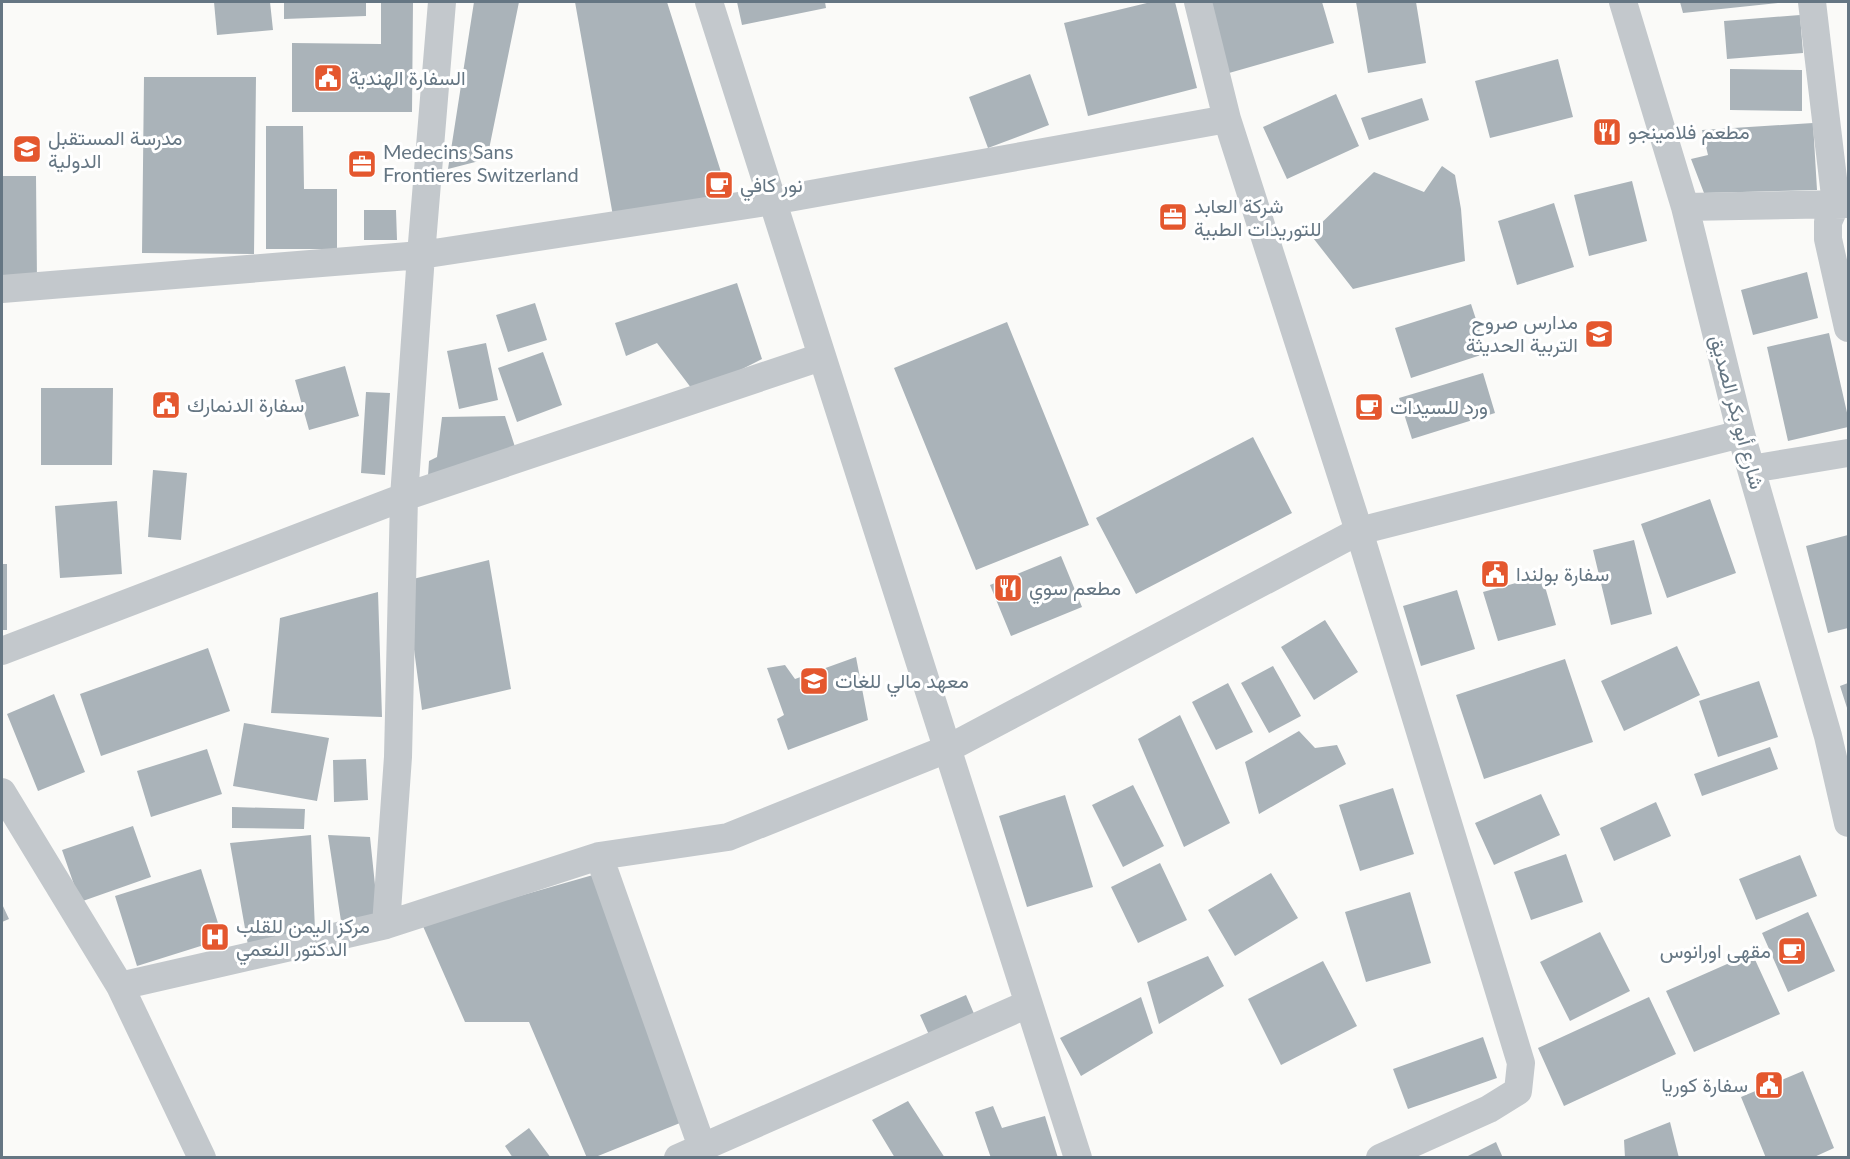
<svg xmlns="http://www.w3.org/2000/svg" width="1850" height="1159" viewBox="0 0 1850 1159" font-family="Lato,Vazirmatn,sans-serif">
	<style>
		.building { fill: #aab3b9 }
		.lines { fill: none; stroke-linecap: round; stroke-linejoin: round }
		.street { stroke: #c3c8cc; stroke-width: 28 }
		.labels { text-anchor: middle; stroke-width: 6; stroke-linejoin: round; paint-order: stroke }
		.poi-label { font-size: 20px; fill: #657683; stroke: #fff; text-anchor: start }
		.street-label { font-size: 20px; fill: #657683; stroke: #fff }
	</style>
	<rect width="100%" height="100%" fill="#fafaf8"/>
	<path class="building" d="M214,2H270L273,30L217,35Z
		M284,2H366V16L284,19Z
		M381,2H413L412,112H292V43L381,44Z
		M474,2H519L487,159L448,169Z
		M575,2H667L728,194L613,216Z
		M737,2H825L826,8L742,25Z
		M1151,2H1175L1197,88L1088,116L1064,23Z
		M1207,2H1322L1334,43L1229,73Z
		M1356,2H1416L1426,63L1368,73Z
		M1680,2H1778V3L1683,13Z
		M1800,15L1803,53L1727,59L1724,21Z
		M1558,59L1573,117L1490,138L1475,81Z
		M1730,69L1802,70V111L1730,110Z
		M1030,74L1049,125L988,148L969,97Z
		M144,77H256L254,254L142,253Z
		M1336,94L1359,146L1287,179L1263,127Z
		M1422,98L1429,120L1369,140L1361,118Z
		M1813,123L1817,190L1704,193L1691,159L1708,155L1702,130Z
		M266,126H303L304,189H337V249H266Z
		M1442,166L1455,175L1461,209L1465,261L1353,289L1310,234L1374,172L1424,192Z
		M2,176H36L37,282L2,283Z
		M1632,181L1647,241L1589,256L1574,195Z
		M1554,203L1574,267L1517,285L1498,221Z
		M364,210H396L397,240H364Z
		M1807,272L1818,318L1753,335L1741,290Z
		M737,283L762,359L695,393L657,343L626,356L615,323Z
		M535,303L547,340L508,352L496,315Z
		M1471,304L1487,353L1411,378L1395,328Z
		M1007,322L1089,525L976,570L894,368Z
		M1829,333L1848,417V427L1788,441L1767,347Z
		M486,343L498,400L459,409L447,351Z
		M543,352L562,405L517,422L498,368Z
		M345,366L359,416L309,430L295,380Z
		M1483,373L1495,413L1412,439L1399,398Z
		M41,388H113L112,465H41Z
		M366,392L390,393L385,475L361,473Z
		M505,416L516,450L428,476L429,461L437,457L442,417Z
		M1253,437L1292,513L1136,594L1096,518Z
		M153,470L187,473L181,540L148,537Z
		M1710,499L1736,573L1667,598L1641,524Z
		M117,501L122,574L60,578L55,506Z
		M1848,535V628L1828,633L1806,546Z
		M1634,540L1652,614L1611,625L1593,550Z
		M1061,556L1082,607L1011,636L990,585Z
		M489,560L511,689L422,710L405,581Z
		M2,564H7V630H2Z
		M1542,576L1556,625L1498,641L1483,592Z
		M1457,590L1475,649L1421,666L1403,606Z
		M378,592L382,717L271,713L280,618Z
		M1325,620L1358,672L1314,700L1281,647Z
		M1677,646L1700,695L1624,731L1601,681Z
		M208,648L230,711L101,756L80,694Z
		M856,657L868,720L788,750L777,719L784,715L767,668L785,665L795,679Z
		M1565,659L1593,742L1484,779L1456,695Z
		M1273,666L1301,716L1269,733L1241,683Z
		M1759,681L1778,737L1718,757L1699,701Z
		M1228,683L1253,732L1216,750L1192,702Z
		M1848,683V711L1840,686Z
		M54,694L85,772L38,791L7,714Z
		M1180,715L1230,823L1184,847L1138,739Z
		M244,723L329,738L317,801L233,786Z
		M1299,731L1315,748L1337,745L1346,764L1259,814L1245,762Z
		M1770,747L1778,769L1702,796L1694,774Z
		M207,749L222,794L151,817L137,771Z
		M366,759L368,800L334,802L333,760Z
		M1133,785L1164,846L1123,867L1092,805Z
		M1393,788L1414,854L1360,871L1339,805Z
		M1541,794L1560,835L1494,865L1475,823Z
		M1065,795L1093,887L1027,907L999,816Z
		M1656,802L1671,836L1614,861L1600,828Z
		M232,807L305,809L304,829L232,828Z
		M133,826L151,877L80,902L62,850Z
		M311,835L315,930L249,951L230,843Z
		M328,835L370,837L378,914L341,921Z
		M1566,854L1583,902L1531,920L1514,872Z
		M1800,855L1817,896L1756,920L1739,879Z
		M1160,863L1187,920L1138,943L1111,887Z
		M201,869L223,939L137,966L115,896Z
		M1271,873L1298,918L1235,956L1208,910Z
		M593,875L680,1123L593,1158H587L529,1022H465L422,924Z
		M1410,892L1431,963L1366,982L1345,912Z
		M2,904L9,919L2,922Z
		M1808,912L1835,971L1788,992L1762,933Z
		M1600,932L1630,991L1570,1021L1540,962Z
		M1752,953L1780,1014L1694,1052L1666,991Z
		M1208,956L1224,986L1159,1024L1147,982Z
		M1323,961L1357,1026L1281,1065L1248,999Z
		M966,995L975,1016L930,1037L920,1015Z
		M1141,997L1153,1033L1081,1076L1060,1038Z
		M1649,997L1676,1054L1564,1106L1538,1048Z
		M1483,1037L1497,1078L1408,1109L1393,1069Z
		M1803,1071L1834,1148L1812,1158H1766L1741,1097Z
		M908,1101L945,1158H895L872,1120Z
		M993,1106L1002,1128L1045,1116L1058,1158H991L975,1112Z
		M1670,1122L1679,1158H1625L1624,1140Z
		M529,1128L551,1158H513L505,1146Z
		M1496,1142L1503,1158H1464Z"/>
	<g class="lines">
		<path class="street" d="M709,2L1078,1158
			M1198,2L1227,119L1359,531L1521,1063L1518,1091L1489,1109L1380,1158
			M1623,2L1685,207L1741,434L1828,736L1848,823
			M1812,2L1836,204L1828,222V239L1848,328
			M1685,207L1848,204
			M2,289L421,255L772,201L1227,119
			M1751,469L1848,453
			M2,651L404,497L821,357
			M2,792L120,986L202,1158
			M599,856L702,1147
			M386,925L398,757L404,497L421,255L442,2
			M120,986L386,925L599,856L728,837L947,749L1359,531L1741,434
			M678,1158L1028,1004"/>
	</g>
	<defs>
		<g id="civic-square" transform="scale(1.5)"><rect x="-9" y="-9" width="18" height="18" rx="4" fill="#e4572e" stroke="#fff"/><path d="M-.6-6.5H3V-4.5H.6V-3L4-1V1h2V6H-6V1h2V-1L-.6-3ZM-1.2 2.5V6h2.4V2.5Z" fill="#fff"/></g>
		<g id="restaurant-square" transform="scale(1.5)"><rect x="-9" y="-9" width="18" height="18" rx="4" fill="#e4572e" stroke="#fff"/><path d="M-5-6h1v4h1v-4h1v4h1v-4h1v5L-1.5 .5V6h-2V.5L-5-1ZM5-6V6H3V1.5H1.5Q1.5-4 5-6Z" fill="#fff"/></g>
		<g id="school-square" transform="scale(1.5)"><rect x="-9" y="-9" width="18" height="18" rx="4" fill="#e4572e" stroke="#fff"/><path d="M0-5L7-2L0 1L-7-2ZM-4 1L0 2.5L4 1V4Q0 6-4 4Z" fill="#fff"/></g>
		<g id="office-square" transform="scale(1.5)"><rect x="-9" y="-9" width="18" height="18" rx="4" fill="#e4572e" stroke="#fff"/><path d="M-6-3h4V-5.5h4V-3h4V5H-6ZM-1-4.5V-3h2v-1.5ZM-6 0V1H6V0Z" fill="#fff"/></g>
		<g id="cafe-square" transform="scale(1.5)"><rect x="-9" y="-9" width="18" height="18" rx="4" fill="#e4572e" stroke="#fff"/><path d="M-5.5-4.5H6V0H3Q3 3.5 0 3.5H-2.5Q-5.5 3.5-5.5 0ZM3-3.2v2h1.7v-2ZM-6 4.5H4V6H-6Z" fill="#fff"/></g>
		<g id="hospital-square" transform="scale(1.5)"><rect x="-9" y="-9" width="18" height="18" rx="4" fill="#e4572e" stroke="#fff"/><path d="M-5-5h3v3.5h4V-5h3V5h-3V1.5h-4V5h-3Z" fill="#fff"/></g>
	</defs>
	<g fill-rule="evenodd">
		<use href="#civic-square" x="328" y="78"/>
		<use href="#restaurant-square" x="1607" y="132"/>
		<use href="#school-square" x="27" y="149"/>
		<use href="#office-square" x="362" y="164"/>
		<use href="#cafe-square" x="719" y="185"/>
		<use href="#office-square" x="1173" y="217"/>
		<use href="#school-square" x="1599" y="334"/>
		<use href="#civic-square" x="166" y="405"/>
		<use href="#cafe-square" x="1369" y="407"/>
		<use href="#civic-square" x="1495" y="574"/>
		<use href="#restaurant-square" x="1008" y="588"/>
		<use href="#school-square" x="814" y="681"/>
		<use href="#hospital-square" x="215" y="937"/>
		<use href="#cafe-square" x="1792" y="951"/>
		<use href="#civic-square" x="1769" y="1085"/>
	</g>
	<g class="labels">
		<g class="poi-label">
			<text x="349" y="85">السفارة الهندية</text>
			<text x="1628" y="139">مطعم فلامينجو</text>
			<text x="48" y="145">مدرسة المستقبل<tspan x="48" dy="23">الدولية</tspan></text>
			<text x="383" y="159">Medecins Sans<tspan x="383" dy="23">Frontieres Switzerland</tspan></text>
			<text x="740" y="192">نور كافي</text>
			<text x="1194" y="213">شركة العابد<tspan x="1194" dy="23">للتوريدات الطبية</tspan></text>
			<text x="1578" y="329" text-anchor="end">مدارس صروح<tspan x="1578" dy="23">التربية الحديثة</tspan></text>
			<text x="187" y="412">سفارة الدنمارك</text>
			<text x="1390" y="414">ورد للسيدات</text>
			<text x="1516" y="581">سفارة بولندا</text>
			<text x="1029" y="595">مطعم سوي</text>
			<text x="835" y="688">معهد مالي للغات</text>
			<text x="236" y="933">مركز اليمن للقلب<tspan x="236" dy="23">الدكتور النعمي</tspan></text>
			<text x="1771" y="958" text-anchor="end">مقهى اورانوس</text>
			<text x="1748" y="1092" text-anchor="end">سفارة كوريا</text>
		</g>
		<g class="street-label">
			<text transform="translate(1737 412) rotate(75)" y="7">شارع أبو بكر الصديق</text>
		</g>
	</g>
	<rect width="1850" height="1159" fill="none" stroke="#657683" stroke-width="6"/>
</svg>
